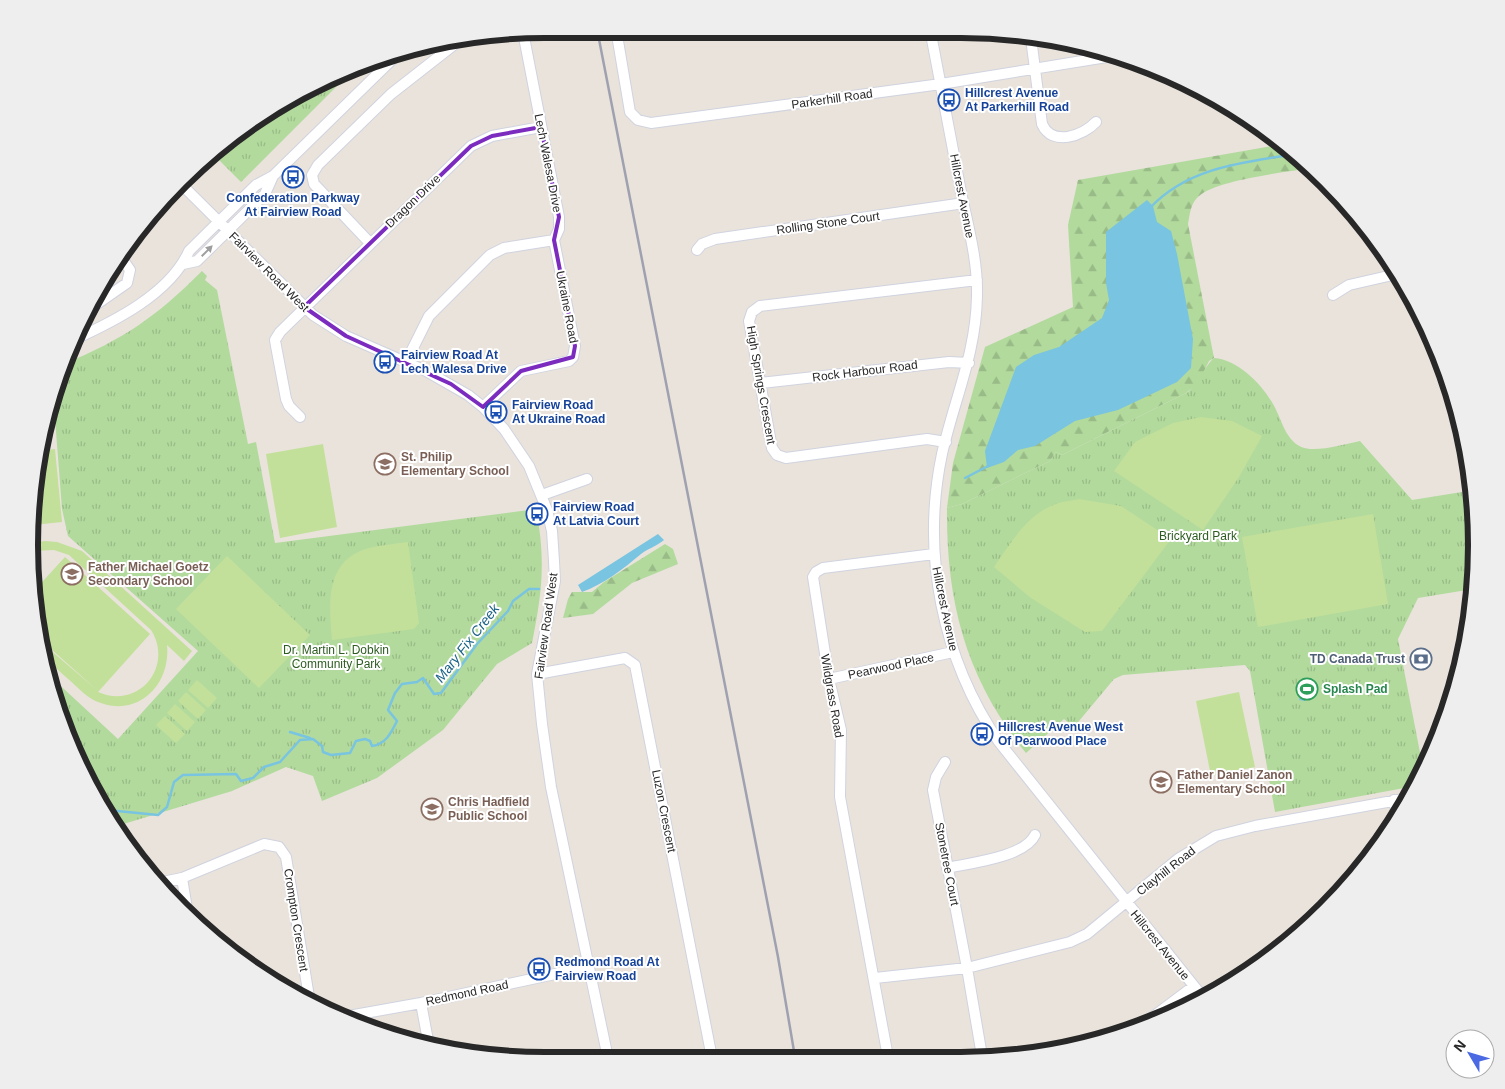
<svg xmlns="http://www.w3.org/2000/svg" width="1505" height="1089" viewBox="0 0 1505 1089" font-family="Helvetica,sans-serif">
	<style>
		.forest { fill: url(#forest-firs) }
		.park { fill: url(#park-tufts) }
		.pitch { fill: #c2e09a }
		.water { fill: #79c4e0 }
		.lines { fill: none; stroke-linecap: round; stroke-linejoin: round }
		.stream { stroke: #79c4e0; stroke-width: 2.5 }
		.minor-casing { stroke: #d0d3df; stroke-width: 12 }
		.minor { stroke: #fff; stroke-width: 10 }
		.rail { stroke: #9fa1b0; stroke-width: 2.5 }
		.oneway { fill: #9e9e9e }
		.marked { fill: none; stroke: #7b2cbf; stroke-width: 4; stroke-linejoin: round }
		.labels { text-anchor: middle; stroke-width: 4; stroke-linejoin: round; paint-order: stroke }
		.transit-label { font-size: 12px; font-weight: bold; fill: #164399; stroke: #fff; text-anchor: start }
		.street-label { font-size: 12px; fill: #282828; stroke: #fff }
		.education-label { font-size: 12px; font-weight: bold; fill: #785e54; stroke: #fff; text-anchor: start }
		.park-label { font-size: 12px; fill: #2d5c21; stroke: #fff }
		.service-label { font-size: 12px; font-weight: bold; fill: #4e5e75; stroke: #fff; text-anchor: end }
		.leisure-label { font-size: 12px; font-weight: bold; fill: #27864d; stroke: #fff; text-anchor: start }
		.water-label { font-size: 14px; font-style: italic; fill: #1c6388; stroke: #fff }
		.rim { fill: none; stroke: #282828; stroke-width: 6 }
	</style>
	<defs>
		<pattern id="forest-firs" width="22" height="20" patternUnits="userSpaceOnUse" patternTransform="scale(1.25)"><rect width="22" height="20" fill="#b2da9d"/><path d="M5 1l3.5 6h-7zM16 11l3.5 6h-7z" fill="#99bb87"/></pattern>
		<pattern id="park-tufts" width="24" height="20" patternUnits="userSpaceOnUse" patternTransform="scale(1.25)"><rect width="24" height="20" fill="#b2da9d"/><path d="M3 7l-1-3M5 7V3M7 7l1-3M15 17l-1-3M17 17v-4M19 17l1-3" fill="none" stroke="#99bb87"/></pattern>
	</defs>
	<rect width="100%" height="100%" fill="#e9e3db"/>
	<path class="forest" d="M1284,144L1311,168C1286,172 1217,180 1199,196C1190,204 1190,214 1188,224L1214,358L1209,361L1199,382L1186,393L1062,455L1056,452L1050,461L962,504L947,508L953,463L985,347L1073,307L1068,225L1078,180Z
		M665,544L673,549L678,564L632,583L593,614L563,618L568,599L572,592H592L604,582Z"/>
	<path class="park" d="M359,64L241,182L214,155L258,116L347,68Z
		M202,271L207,276L205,280L217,290L248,444L256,442L275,543L536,509C546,561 542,593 532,643L497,664L443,730L377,778L322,801L313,776L286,767L232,791L117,826L68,742L51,677L118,739L198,651L68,536L62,509L53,393L64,364C124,339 156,317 202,271Z
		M1214,358C1238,360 1261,383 1273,404C1283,421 1286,447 1310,449C1326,450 1345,444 1360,441L1412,500L1462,492L1474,554L1473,589L1418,598L1398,639L1423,768L1415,786L1275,812L1250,671L1245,665L1123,675L1114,679L1074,727L1064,719L1026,753C966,679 946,602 947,508L962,504L1050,461L1056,452L1062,455L1188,392C1197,383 1209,361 1214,358Z"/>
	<path class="pitch" d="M1201,417L1232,421L1262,436L1239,477L1203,530L1114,471L1135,442L1173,423Z
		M323,444L337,527L280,538L266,454Z
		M55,449L62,522L33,525V477L38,451Z
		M1079,499L1121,506L1171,539L1102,631L1085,632L1031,598L994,567C1010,544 1027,514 1056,504C1063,501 1071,501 1079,499Z
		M1373,514L1388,604L1258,627L1242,537Z
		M45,541L57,542L82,551L192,651L184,661L167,645C171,683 140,717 101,703C87,699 78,687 67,678C53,665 46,661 41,642L98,691L41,640L33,612V592L65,557L150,634L98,692C139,710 174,666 151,630L69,555L54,550L33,551V543Z
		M408,542L419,623L414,629L332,640C329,605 324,560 369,548C381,545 395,544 408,542Z
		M227,556L310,635L259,688L176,609Z
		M197,680L217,698L208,708L188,690Z
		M186,692L206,710L198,719L178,701Z
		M1239,692L1255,767L1211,776L1196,701Z
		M175,704L195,722L187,731L167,713Z
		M165,716L185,734L176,743L156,725Z"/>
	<path class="water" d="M1147,200L1153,206L1157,222L1171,231L1177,254L1193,339L1191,368L1177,382L1118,410L1075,421L1035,446L1018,450L1004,462L987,468L985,451L1016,367L1034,355L1059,347L1102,318L1109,300L1106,283V232Z
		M658,534L664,540C657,546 647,549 641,554C623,569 604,584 582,592L578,585Z
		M1305,680L1312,686V693L1305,701L1299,700Z"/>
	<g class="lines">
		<path class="stream" d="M1150,208C1188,167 1245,162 1297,154
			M965,478L988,466
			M290,732L310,738
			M107,810L158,815L167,807L174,782L183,775L236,774L241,781L253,778L264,767L280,762L300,740L313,739L322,746L323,752L331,755L350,753L356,741L365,739L370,741L372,746C386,744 391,733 397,721L388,710L395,693L402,684L417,682L423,678L434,694L441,693L477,644L508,611L513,601L529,589H539"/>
		<g class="minor-casing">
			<path id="minor" d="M616,29L630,112L638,120L651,123L941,84L1119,55
				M930,29C940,83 951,137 961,192C968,226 978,261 977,296C976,354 954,400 942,454C921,553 942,659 999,742L1202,996
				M1031,38L1042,124C1052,147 1083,136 1096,122
				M181,184L313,315L346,336L426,371L468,395L483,407L504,429L529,466L547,510L552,531L554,561L555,581L537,674L542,724L551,787L608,1058
				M370,243L314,184L312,175L318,165L391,94L460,40
				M697,250L702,244L715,239L964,203
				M183,264L197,261L265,194L273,176
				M1333,295L1349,285L1397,274
				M84,313L127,283L130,270L121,257
				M73,340C113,322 170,294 189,251L256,185L273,176L403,49
				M406,362L429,316L490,255L504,248L554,240L559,229V217L523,32
				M761,383L949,362L969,363
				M483,407L521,371L569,361L573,357L575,346L554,240
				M300,417L289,406L286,399L276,346L275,340L280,332L471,146L492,136L541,127
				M946,442L927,439L786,458L777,455L772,448L749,321L752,312L760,306L977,280
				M542,495L587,479
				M537,674L625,658L635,665L712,1058
				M829,679L953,652
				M945,762L936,777L933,790L967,968L982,1056
				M1394,800L1397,816
				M947,868C970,863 1025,857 1035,835
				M182,878L188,915
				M158,883L182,878L264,844L279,847L286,857L310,1003
				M875,978L967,968L1070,942L1087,934L1178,859L1216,836L1255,826L1409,798
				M421,1003L429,1046
				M343,1017L421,1003L555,974L589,964
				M1142,1025L1194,986
				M888,1057L840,797L841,730L829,679L813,577L816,572L823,568L934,554"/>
		</g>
		<use href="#minor" class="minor"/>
		<path class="rail" d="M597,29L778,957L795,1057"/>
	</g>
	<defs><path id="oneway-solid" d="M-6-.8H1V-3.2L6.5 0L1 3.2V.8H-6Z" transform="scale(1.25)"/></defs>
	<use class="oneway" href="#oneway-solid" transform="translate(207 251) rotate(-45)"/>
	<path class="marked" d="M541,127L559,217L554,240L575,346L573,357L521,371L483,407L451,384L346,336L304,307L471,146L492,136Z"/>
	<defs>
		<g id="bus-ring" transform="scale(1.125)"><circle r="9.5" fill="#fff" stroke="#1a4fb4" stroke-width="1.5"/><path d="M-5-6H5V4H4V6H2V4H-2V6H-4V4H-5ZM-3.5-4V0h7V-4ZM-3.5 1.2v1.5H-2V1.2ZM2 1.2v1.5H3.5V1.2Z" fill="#1a4fb4"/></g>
		<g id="school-ring" transform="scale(1.125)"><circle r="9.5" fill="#fff" stroke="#8d6e63" stroke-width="1.5"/><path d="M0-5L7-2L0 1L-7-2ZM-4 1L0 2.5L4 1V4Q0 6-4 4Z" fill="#8d6e63"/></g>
		<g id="bank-ring" transform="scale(1.125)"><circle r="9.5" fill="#fff" stroke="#5c6f8a" stroke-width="1.5"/><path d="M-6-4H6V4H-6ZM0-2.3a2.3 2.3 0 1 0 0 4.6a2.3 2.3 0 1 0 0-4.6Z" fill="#5c6f8a"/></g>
		<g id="stadium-ring" transform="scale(1.125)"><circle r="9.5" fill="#fff" stroke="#2e9e5b" stroke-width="1.5"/><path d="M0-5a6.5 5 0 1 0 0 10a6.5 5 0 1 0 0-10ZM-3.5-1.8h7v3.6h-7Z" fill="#2e9e5b"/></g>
	</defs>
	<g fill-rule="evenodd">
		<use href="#bus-ring" x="949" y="100"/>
		<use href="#bus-ring" x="293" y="177"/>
		<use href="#bus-ring" x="385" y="362"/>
		<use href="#bus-ring" x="496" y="412"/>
		<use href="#school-ring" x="385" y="464"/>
		<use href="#bus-ring" x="537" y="514"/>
		<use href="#school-ring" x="72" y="574"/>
		<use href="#bank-ring" x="1421" y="659"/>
		<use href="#stadium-ring" x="1307" y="689"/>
		<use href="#bus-ring" x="982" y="734"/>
		<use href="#school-ring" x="1161" y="782"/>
		<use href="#school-ring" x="432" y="809"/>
		<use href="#bus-ring" x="539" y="969"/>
	</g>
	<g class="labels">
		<g class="transit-label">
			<text x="965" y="97">Hillcrest Avenue<tspan x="965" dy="14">At Parkerhill Road</tspan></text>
			<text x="293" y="202" text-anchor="middle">Confederation Parkway<tspan x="293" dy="14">At Fairview Road</tspan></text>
			<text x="401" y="359">Fairview Road At<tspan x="401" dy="14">Lech Walesa Drive</tspan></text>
			<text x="512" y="409">Fairview Road<tspan x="512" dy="14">At Ukraine Road</tspan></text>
			<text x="553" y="511">Fairview Road<tspan x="553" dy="14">At Latvia Court</tspan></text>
			<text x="998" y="731">Hillcrest Avenue West<tspan x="998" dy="14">Of Pearwood Place</tspan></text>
			<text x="555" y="966">Redmond Road At<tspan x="555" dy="14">Fairview Road</tspan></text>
		</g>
		<g class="street-label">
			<text transform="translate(832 99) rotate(-8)" y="4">Parkerhill Road</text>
			<text transform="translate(548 163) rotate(79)" y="4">Lech Walesa Drive</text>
			<text transform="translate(962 196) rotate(79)" y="4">Hillcrest Avenue</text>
			<text transform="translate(413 201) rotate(-44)" y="4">Dragon Drive</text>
			<text transform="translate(828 223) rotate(-8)" y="4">Rolling Stone Court</text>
			<text transform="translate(269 272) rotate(45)" y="4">Fairview Road West</text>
			<text transform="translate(567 307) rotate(79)" y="4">Ukraine Road</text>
			<text transform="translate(865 371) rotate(-7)" y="4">Rock Harbour Road</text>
			<text transform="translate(761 385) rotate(80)" y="4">High Springs Crescent</text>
			<text transform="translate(945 609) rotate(78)" y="4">Hillcrest Avenue</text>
			<text transform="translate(546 626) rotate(-82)" y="4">Fairview Road West</text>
			<text transform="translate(891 666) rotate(-12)" y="4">Pearwood Place</text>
			<text transform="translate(832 696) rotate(80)" y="4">Wildgrass Road</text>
			<text transform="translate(664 811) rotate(79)" y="4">Luzon Crescent</text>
			<text transform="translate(947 864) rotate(79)" y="4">Stonetree Court</text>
			<text transform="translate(1166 871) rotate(-38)" y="4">Clayhill Road</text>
			<text transform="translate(296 920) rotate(81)" y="4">Crompton Crescent</text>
			<text transform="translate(1160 945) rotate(51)" y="4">Hillcrest Avenue</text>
			<text transform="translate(467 993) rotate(-12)" y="4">Redmond Road</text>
		</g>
		<g class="education-label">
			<text x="401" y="461">St. Philip<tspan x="401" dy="14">Elementary School</tspan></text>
			<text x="88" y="571">Father Michael Goetz<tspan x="88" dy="14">Secondary School</tspan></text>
			<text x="1177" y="779">Father Daniel Zanon<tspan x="1177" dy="14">Elementary School</tspan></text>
			<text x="448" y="806">Chris Hadfield<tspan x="448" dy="14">Public School</tspan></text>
		</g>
		<g class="park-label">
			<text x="1198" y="540">Brickyard Park</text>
			<text x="336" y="654">Dr. Martin L. Dobkin<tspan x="336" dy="14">Community Park</tspan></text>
		</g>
		<g class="service-label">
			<text x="1405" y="663">TD Canada Trust</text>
		</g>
		<g class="leisure-label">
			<text x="1323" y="693">Splash Pad</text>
		</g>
		<g class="water-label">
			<text transform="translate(467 643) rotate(-52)" y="5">Mary Fix Creek</text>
		</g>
	</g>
	<path d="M0 0H1505V1089H0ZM545 38H961A507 507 0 0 1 1468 545V545A507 507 0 0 1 961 1052H545A507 507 0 0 1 38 545V545A507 507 0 0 1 545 38Z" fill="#eee" fill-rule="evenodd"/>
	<path class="rim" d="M545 38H961A507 507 0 0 1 1468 545V545A507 507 0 0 1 961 1052H545A507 507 0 0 1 38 545V545A507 507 0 0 1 545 38Z"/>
	<g transform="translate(1470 1054) rotate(308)"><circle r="24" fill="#ffffff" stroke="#a9a9a9"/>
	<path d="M0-4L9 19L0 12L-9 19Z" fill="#4c69e4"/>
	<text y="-8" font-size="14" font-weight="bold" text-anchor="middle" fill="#282828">N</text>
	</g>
</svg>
